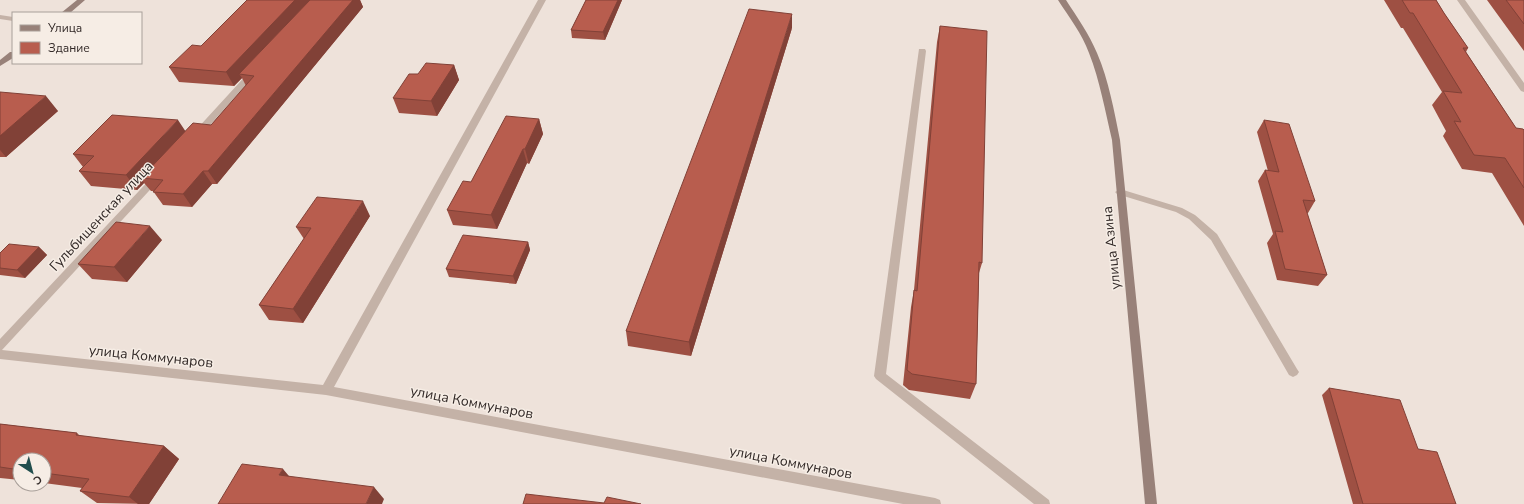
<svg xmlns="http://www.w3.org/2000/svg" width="1524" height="504" viewBox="0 0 1524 504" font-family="'Nunito Sans',sans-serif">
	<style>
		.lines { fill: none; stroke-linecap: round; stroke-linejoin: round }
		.service { fill: #c4b2a7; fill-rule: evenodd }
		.minor { fill: #c4b2a7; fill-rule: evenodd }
		.secondary { fill: #988179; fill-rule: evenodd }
		.wall { fill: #9e5043 }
		.shaded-wall { fill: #814137 }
		.building { fill: #b85d4e; stroke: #814137 }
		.labels { text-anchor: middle; stroke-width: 3; stroke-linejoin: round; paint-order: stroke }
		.street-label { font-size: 14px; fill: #322927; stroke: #f6ede5 }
	</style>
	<rect width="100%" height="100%" fill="#eee2da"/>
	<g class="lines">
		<path class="service" d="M919,49H925L926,51L886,374L1049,500L1050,504H1034L876,379L874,376Z
			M1120,189L1182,208L1195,215L1217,234L1297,369L1299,372L1297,375L1293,377L1289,375L1211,240L1189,219L1176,212L1117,194L1115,192Z"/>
		<path class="minor" d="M538,0H546L334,387L935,498L940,500L941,504H903L326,395L0,359V339L154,175L157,174L162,177L160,179L2,350L323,385Z
			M1457,0H1465L1524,83V92L1521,91Z
			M0,15L13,17V21L0,19Z
			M250,71H256L257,73L201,135H195L194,133L195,131Z"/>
		<path class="secondary" d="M77,0H85L70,13H61Z
			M1058,0H1066C1077,17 1089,34 1097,53C1109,81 1114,111 1120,140L1157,504H1145L1112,140C1105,111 1100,81 1089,53C1082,34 1069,17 1058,0Z
			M10,52H13V58L0,66V60Z"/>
	</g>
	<path class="wall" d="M247,0H360L363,7L217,184H212L192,207L163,205L153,191H151L144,183L137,190L91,186L79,171L83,167L73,154L185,131L211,125L246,86L242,78L234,86L179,82L169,67L201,46Z
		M586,0H622L605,40L572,38L571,30Z
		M1384,0H1436L1444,13L1468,48L1466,52L1516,128L1524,130V226L1492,173L1462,169L1443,136L1446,131L1432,105L1442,92L1403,28H1401Z
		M1487,0H1524V51Z
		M940,26L982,263L979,273L976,384L970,399L909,390L903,385L911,307L914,290L937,42Z
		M792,28L691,356L628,346L626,331Z
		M454,65L459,80L437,116L399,113L393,98Z
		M0,92L58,111L6,157H0Z
		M539,119L543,134L529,164L527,163L497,229L453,225L447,210L471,182Z
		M1264,120L1315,201L1308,213H1307L1327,275L1318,286L1277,280L1267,243L1273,234L1258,181L1265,170L1268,171L1257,132Z
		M370,216L303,323L269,320L259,305L304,239L296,227Z
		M162,240L127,282L92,279L78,264Z
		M528,242L530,250L516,284L449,277L446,269Z
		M39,247L47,255L25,278L0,275V268Z
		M1329,388L1418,449L1456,504H1353L1322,395Z
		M0,424L77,433L80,436L164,446L179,459L149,504L97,503L80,491L82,488L44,483V460H20V480L0,478Z"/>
	<path class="shaded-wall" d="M295,0H310L239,74L242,78L234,86L226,72Z
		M353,0H360L363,7L217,184L208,171Z
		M618,0H622L605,40L603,32Z
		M792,14V28L691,356L689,342Z
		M454,65L459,80L437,116L431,101Z
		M46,96L58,111L6,157L0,150V136Z
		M539,119L543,134L529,164L525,149Z
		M178,120L188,135L141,178L144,183L137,190L126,175Z
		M523,149L527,163L497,229L491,215Z
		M203,171L212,184L192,207L183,194Z
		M363,201L370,216L303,323L293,309Z
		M150,226L162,240L127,282L114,267Z
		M528,242L530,250L516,284L513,276Z
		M39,247L47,255L25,278L17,270Z
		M164,446L179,459L149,504H138L129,497Z
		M283,469L294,482L279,475Z
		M374,487L384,499L382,504H366Z"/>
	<path class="building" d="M247,0H295L226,72L169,67L192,45L201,46Z
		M310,0H353L208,171H203L183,194L153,192L163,180L141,178L193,123L211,125L254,76L239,74Z
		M586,0H618L603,32L571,30Z
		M1402,0H1436L1444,13L1468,48H1463L1516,128L1523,129L1524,130V188L1505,158L1474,155L1454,121L1461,122L1443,91L1462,93L1413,13H1410Z
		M1506,0H1524V24Z
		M749,9L792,14L689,342L626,331Z
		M940,26L987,31L982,263L979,262L976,384L912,374L907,370L914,290L917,291Z
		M426,63L454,65L431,101L393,98L409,74H418Z
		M0,92L46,96L0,136Z
		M112,115L178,120L126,175L79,171L94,156L73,154Z
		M506,116L539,119L525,149H523L491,215L447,210L463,181L471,182Z
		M1264,120L1289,124L1315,201L1303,200L1327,275L1285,269L1275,231L1283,232L1265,170L1279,172Z
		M317,197L363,201L293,309L259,305L311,228L296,227Z
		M116,222L150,226L114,267L78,264Z
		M463,235L528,242L513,276L446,269Z
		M9,244L39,247L17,270L0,268V253Z
		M1329,388L1400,400L1418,449L1437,452L1456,504H1363Z
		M0,424L77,433L76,435L164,446L129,497L80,491L89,479L44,473V460H20V470L0,467Z
		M242,464L283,469L279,475L374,487L366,504H218Z
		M526,494L604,503L607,497L641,504H523Z"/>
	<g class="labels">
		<g class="street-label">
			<text transform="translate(101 216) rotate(-47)" y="5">Гульбищенская улица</text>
			<text transform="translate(1111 248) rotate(-96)" y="5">улица Азина</text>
			<text transform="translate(151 356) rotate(6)" y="5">улица Коммунаров</text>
			<text transform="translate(472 402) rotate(11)" y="5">улица Коммунаров</text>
			<text transform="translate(791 462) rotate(11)" y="5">улица Коммунаров</text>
		</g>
	</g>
	<rect x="12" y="12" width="130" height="52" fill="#f6ede5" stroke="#a89f99"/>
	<rect x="20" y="25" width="20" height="6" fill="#988179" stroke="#a89f99"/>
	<text x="48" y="32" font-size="12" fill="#322927">Улица</text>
	<rect x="20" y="42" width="20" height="12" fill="#b85d4e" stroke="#a89f99"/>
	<text x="48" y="52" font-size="12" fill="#322927">Здание</text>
	<g transform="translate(32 472) rotate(144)"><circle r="19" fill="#f6ede5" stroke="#a89f99"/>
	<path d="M0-3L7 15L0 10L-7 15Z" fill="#214e4d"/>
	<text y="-6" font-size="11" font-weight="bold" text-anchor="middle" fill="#322927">С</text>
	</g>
</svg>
